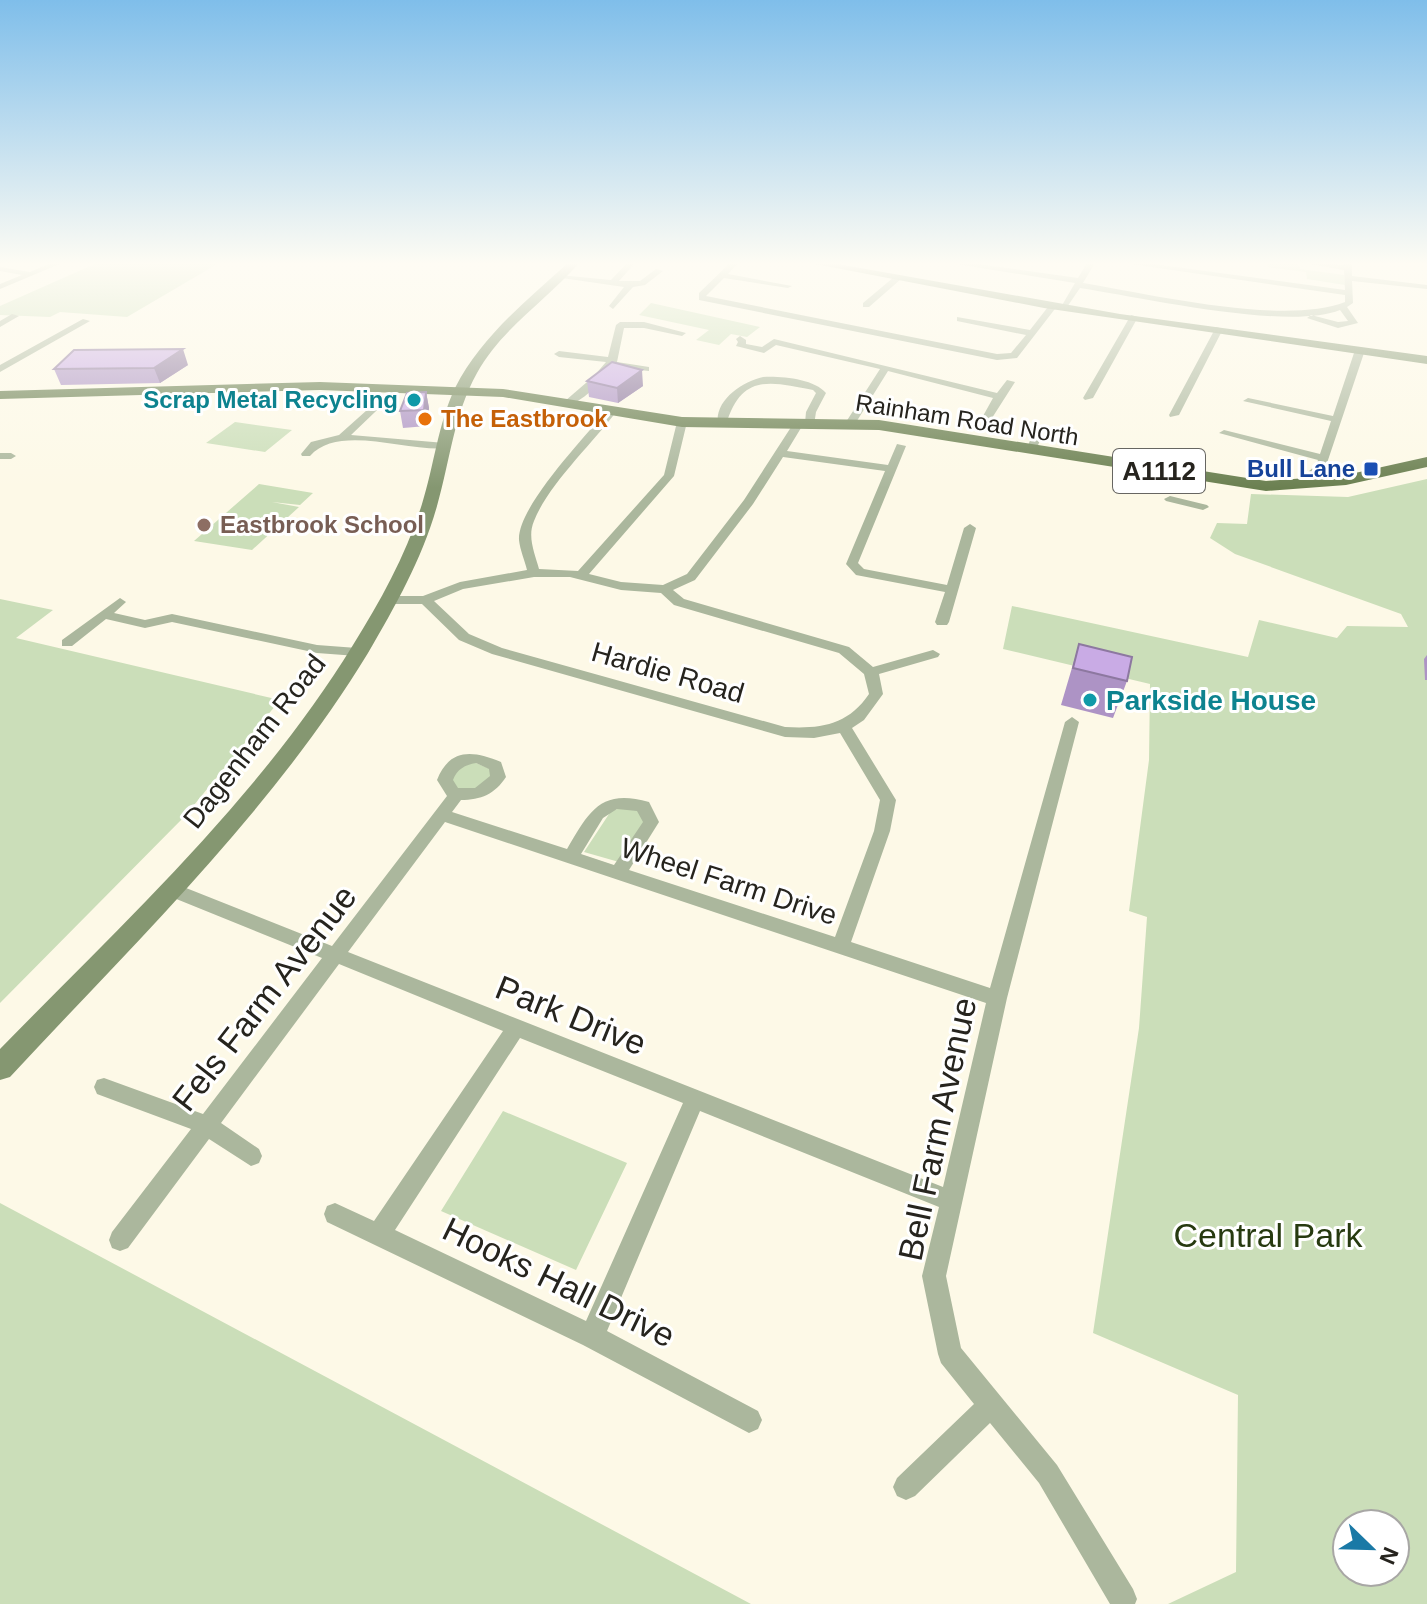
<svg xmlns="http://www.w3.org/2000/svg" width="1427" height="1604" viewBox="0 0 1427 1604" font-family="Arial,sans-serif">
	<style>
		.green { fill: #cbdeb9; fill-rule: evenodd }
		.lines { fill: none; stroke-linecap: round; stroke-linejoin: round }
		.street { fill: #abb79d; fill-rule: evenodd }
		.secondary { fill: #859771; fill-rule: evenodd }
		.primary { fill: #6b8051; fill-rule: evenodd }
		.wall { fill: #ad93c5 }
		.shaded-wall { fill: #8d78a0 }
		.building { fill: #c9abe5; stroke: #8d78a0; stroke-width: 2 }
		.culture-dot { fill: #0f9aa8; stroke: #fff; stroke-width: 3 }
		.food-dot { fill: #e8710a; stroke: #fff; stroke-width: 3 }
		.transit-dot { fill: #1a4fb4; stroke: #fff; stroke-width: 3 }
		.education-dot { fill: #8d6e63; stroke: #fff; stroke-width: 3 }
		.labels { text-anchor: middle; stroke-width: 6; stroke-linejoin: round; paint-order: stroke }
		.far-culture-label { font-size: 24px; font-weight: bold; fill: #0d838f; stroke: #fff; text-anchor: end }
		.far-food-label { font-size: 24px; font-weight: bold; fill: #c56008; stroke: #fff; text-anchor: start }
		.far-street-label { font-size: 24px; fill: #26241e; stroke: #fff }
		.far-transit-label { font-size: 24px; font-weight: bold; fill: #164399; stroke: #fff; text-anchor: end }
		.far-education-label { font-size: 24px; font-weight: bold; fill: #785e54; stroke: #fff; text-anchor: start }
		.shield { fill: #fff; stroke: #676662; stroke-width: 2 }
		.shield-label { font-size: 26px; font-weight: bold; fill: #26241e }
		.street-label { font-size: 28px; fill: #26241e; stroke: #fff }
		.culture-label { font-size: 28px; font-weight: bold; fill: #0d838f; stroke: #fff; text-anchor: start }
		.near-street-label { font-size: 34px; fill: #26241e; stroke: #fff }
		.near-park-label { font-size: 34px; fill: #273a10; stroke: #fff }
	</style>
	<rect width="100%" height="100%" fill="#fdf9e7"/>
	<path class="green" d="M97,263H219L127,317L60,312L50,317L0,315V306Z
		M1268,263H1298L1300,269L1344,275L1345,285L1307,279L1306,272L1267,267Z
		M651,303L760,327L747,337L731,334L719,345L696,340L709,330L639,315Z
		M235,422L292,430L265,452L206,443Z
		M1427,479V1604H1168L1236,1572L1238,1395L1093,1333L1139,1028L1147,917L1129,911L1149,760L1150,684L1003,649L1012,606L1248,657L1259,620L1337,638L1347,626L1408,627L1401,614L1235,554L1210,538L1217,523L1247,524L1251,494L1348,497ZM1347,1524H1395V1572H1347Z
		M259,484L313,493L300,505L272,502L299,507L252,550L194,541Z
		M0,599L53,610L16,638L280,700L185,816L0,1003Z
		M469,760L495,771L484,789L454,790L449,772Z
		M627,806L641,810L645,822L619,862L584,852L611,811Z
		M503,1111L627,1163L576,1270L441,1211Z
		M0,1203L751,1604H0Z"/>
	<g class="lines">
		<path class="street" d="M51,263H62L0,289V284L22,275L0,271V267L30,272Z
			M627,263H635L619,281H640L656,269L663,271L645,285L633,287L613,309L609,306L624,287L555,277L559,275L611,280Z
			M730,263H738L728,274L792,286L788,288L724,278L706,296L997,354L1011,353L1026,335L957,321V317L1030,330L1051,303L1058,305L1017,358L997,360L699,300V293Z
			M950,263H971L1078,278L1087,263H1095L1083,283C1150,294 1284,326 1345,302V295L1124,263H1146L1345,290L1344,270L1304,263L1344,265V263H1352V276L1427,285V289L1352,281L1353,303L1347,307L1358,323L1338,328L1307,318L1311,315L1338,322L1348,321L1340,310C1288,331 1140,297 1080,288L1065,310L1061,307L1075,283Z
			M894,277L901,279L869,307H863V303Z
			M12,314L19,316L0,327V321Z
			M1131,315L1138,317L1093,398L1085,400L1083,398Z
			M83,319L90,321L0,372V365Z
			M620,322H644L686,333L682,336L644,328H624L617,362L649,367V371L612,367C603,380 581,405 565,405V401L594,376L606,362L559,357L554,354L559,351L608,357L616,325Z
			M1216,327L1223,329L1179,415L1170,417L1169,415Z
			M740,336L746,340V344L762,347L774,339L997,393L1007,380L1015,382L992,418L988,419L983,416L993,398L888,371L855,424L851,425L846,422L880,369L776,345L764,353L736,346L738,342L736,339Z
			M1359,350L1364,353L1326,466L1302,488L1292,486L1316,465L1318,460L1219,433L1224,430L1320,454L1331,421L1243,401L1248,398L1333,416L1354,353Z
			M763,377C782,376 814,379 826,393L816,412L814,425L805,423L806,412L816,393L813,390C769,381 741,374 726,425H718C714,400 742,382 763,377Z
			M395,385L400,388L398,390L351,435L445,443L449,444V448C409,453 339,423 310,456H302L301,454L311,442L339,435Z
			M611,409L616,412C592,444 548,485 534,521C527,537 535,554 539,569L578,571L664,475L677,422L682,419L687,422L674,476L589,574L621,582L663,585L687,574L744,500L795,421L799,420L804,423L787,451L888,465L897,444L906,446L858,563L864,569L947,585L964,528L970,524L976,528L949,622L947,625H937L935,622L945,592L856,575L846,564L885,471L783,457L753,504L695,580L673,590L684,599L849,647L873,667L933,650L940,654L938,657L879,674L883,694L864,720L852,728L896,800L890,831L851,942L990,988L1065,722L1072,717L1079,722L1007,998L946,1276L961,1348L1057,1465L1133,1589L1137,1599L1135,1604H1110L1039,1483L990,1423L915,1496L906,1500L897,1496L893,1487L897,1478L974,1404L941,1363L938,1354L922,1276L939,1207L700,1111L607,1331L758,1411L762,1420L758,1429L749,1433L583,1345L327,1222L324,1214L327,1206L335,1203L374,1221L503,1031L339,964L221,1123L259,1149L262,1156L259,1163L251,1166L209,1139L128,1248L120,1251L112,1248L109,1240L112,1232L191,1129L97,1094L94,1087L97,1080L104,1078L203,1114L322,958L164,894L161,889L164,884H176L332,946L447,796L437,780C450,747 474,751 501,762L506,777C495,794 481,800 461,800L452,812L567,849C589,812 600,788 649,802L659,822L629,870L835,937L874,831L880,800L840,733L814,738L785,737L492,654L459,640L422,604H390L384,600L390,596H423L460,582L527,570C525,561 520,550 519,540C517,507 586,436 607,410ZM534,577H570L621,590L661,593L674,605L839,653L864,674L869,694C848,725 821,729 785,727L502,648L469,634L434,601L463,589ZM476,763L489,769L490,776L475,788H458L453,780C457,769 465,765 476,763ZM617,809L637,811L643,822L614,865L581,854L603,818ZM445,822L986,1003L943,1187L348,952ZM520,1038L683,1103L586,1321L395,1230Z
			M1029,430H1037L1041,438L1036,450L1032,451L1027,448L1031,438Z
			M0,453H11L16,456L11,459H0Z
			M1170,496L1207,505L1209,507L1203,510L1166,501L1164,499Z
			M120,598L126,602L114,613L145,620L172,614L317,645L357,648L364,652L357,656L317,653L172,622L145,628L106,619L72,646H62V640Z"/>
		<path class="secondary" d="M568,263H579C546,301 502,328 477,373C454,414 450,461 437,506C422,559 396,605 368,653C272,811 135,942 10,1077L0,1080V1049C124,922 260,797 353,645C381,600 406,555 422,504C434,466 438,424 455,388C481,337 526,301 568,263Z
			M810,263H832L1120,314L1427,356V364L1044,308Z"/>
		<path class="primary" d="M320,382L503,389L682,417L879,420L1266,481L1346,475L1427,457V467L1346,485L1266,491L879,430L682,427L503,397L320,390L0,399V391Z"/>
	</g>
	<path class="wall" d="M188,365L160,383L61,385L54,369Z
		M587,381L643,386L618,403L589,397Z
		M426,392L429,408L427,426L403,428L400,411Z
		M1079,644L1127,681L1113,718L1061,705Z
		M1427,655V680H1425L1424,659Z"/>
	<path class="shaded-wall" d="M183,349L188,365L160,383L154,368Z
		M642,370L643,386L618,403L617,388Z
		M426,392L429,408L427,426L424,410Z"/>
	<path class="building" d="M183,349L154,368L54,369L74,350Z
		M612,362L642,370L617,388L587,381Z
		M426,392L424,410L400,411L407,393Z
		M1079,644L1132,657L1127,681L1073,668Z"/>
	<linearGradient id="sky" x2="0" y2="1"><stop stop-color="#7fbeea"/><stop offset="0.54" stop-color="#fefcf4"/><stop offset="1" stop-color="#fefcf4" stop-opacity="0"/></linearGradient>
	<rect width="1427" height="488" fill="url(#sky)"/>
	<g class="culture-dot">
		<circle cx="414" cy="400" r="8"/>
		<circle cx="1090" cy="700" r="8"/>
	</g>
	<circle class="food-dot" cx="425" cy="419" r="8"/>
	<rect class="transit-dot" x="1363" y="461" width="16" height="16" rx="4"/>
	<circle class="education-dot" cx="204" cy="525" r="8"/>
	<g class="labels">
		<g class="far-culture-label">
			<text x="398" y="408">Scrap Metal Recycling</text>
		</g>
		<g class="far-food-label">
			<text x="441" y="427">The Eastbrook</text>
		</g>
		<g class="far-street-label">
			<text transform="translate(967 420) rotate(9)" y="8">Rainham Road North</text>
		</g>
		<g class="far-transit-label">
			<text x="1355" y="477">Bull Lane</text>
		</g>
		<g class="far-education-label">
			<text x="220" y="533">Eastbrook School</text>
		</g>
		<rect class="shield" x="1113" y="449" width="92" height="44" rx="6"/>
		<g class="shield-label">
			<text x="1159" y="480">A1112</text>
		</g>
		<g class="street-label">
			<text transform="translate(668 672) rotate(16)" y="10">Hardie Road</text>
			<text transform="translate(254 741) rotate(-52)" y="10">Dagenham Road</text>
			<text transform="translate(729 881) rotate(18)" y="10">Wheel Farm Drive</text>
		</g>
		<g class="culture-label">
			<text x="1106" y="710">Parkside House</text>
		</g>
		<g class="near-street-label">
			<text transform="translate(264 998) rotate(-52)" y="12">Fels Farm Avenue</text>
			<text transform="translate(571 1015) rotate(22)" y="12">Park Drive</text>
			<text transform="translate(937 1129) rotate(-78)" y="12">Bell Farm Avenue</text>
			<text transform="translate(559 1282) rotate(26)" y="12">Hooks Hall Drive</text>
		</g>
		<g class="near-park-label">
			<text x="1268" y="1247">Central Park</text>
		</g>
	</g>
	<g transform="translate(1371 1548) rotate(113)"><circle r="38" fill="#ffffff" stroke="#a8a7a5" stroke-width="2"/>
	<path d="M0-6L14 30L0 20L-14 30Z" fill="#1a79a6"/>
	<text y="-12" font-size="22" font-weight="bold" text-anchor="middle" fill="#26241e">N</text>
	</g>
</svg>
